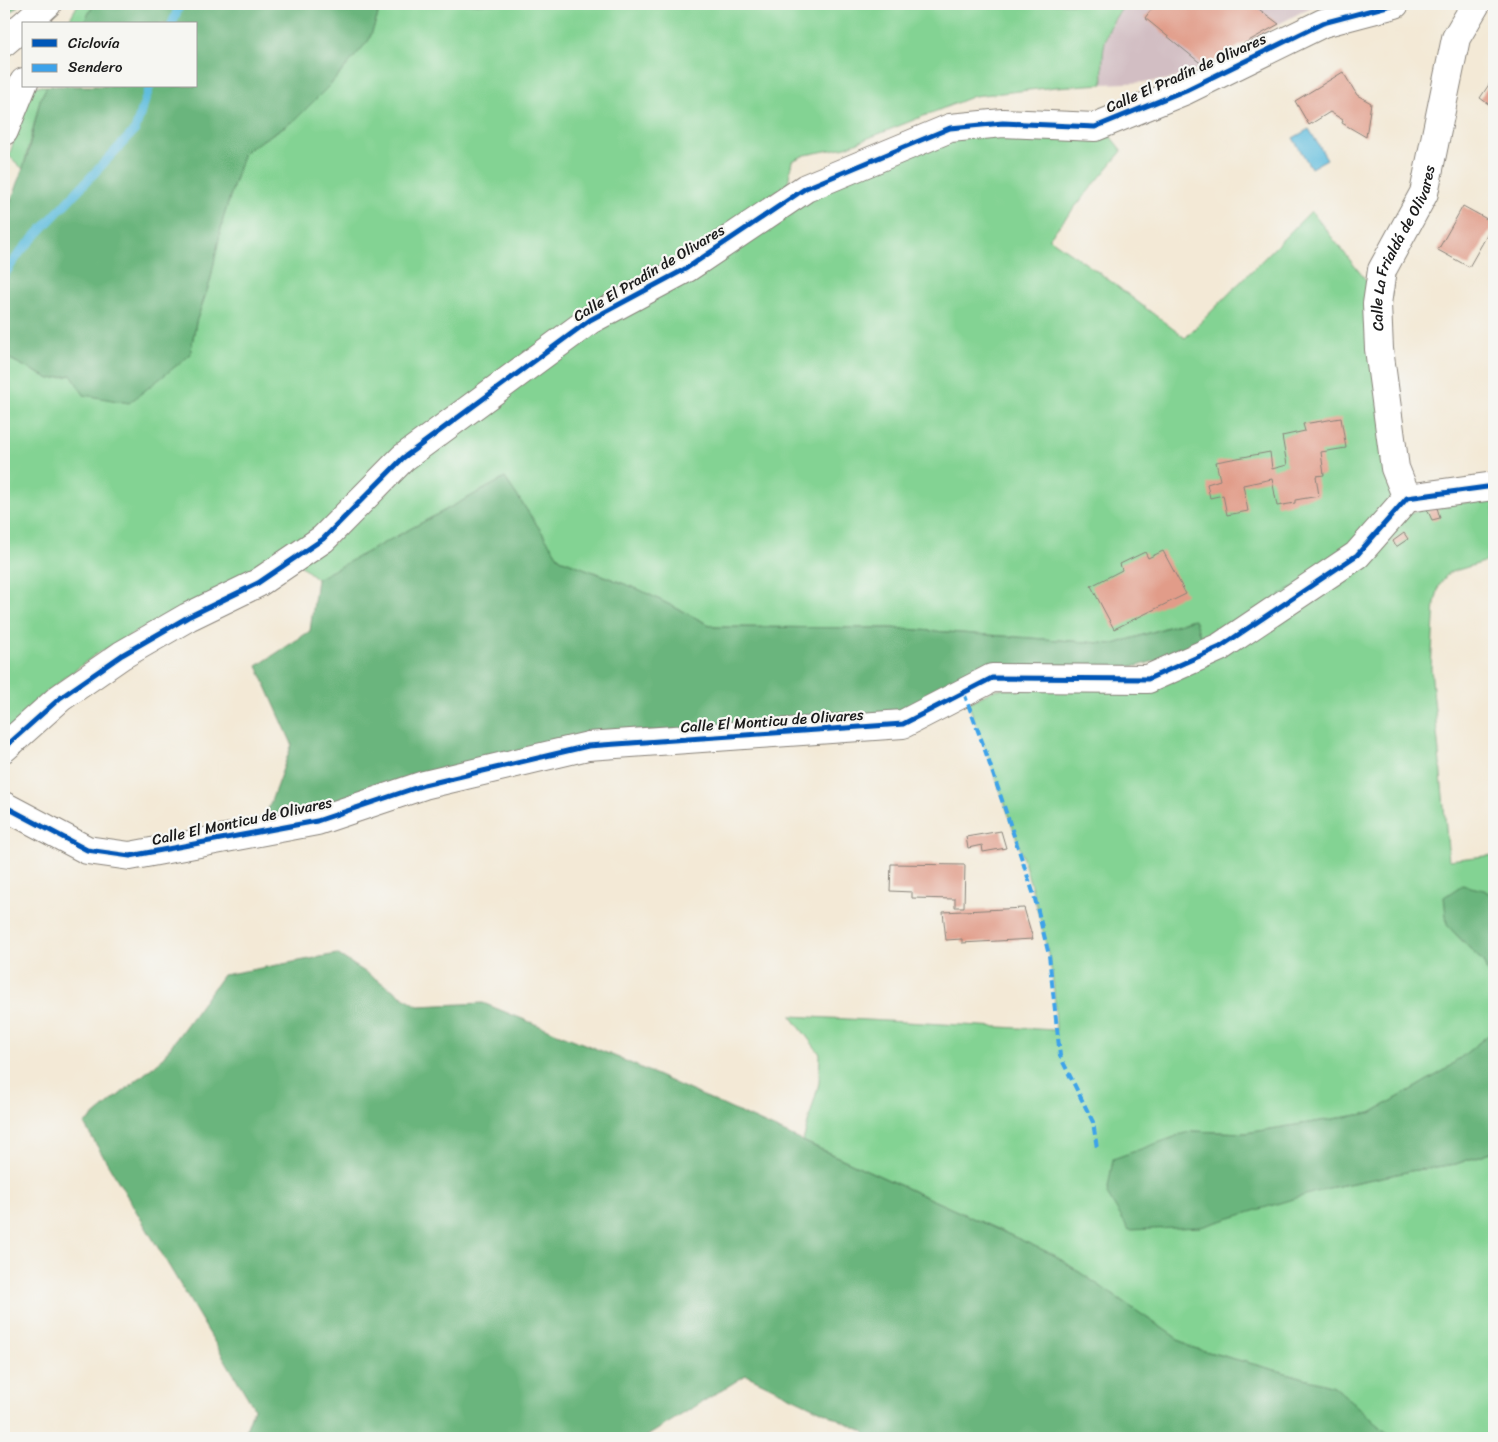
<svg xmlns="http://www.w3.org/2000/svg" width="1498" height="1442" viewBox="0 0 1498 1442" font-family="Sriracha,sans-serif">
	<style>
		.industrial { fill: #d2bec3 }
		.green { fill: #83d393; stroke: #507858 }
		.forest { fill: #6ab57d; stroke: #43684c }
		.water { fill: #60bdde; stroke: #3e6c7d }
		.lines { fill: none; stroke-linecap: round; stroke-linejoin: round }
		.stream { stroke: #60bdde; stroke-width: 9 }
		.building { fill: #e19c89 }
		.minor-casing { stroke: #888279; stroke-width: 30 }
		.major-casing { stroke: #888279; stroke-width: 30 }
		.minor { stroke: #fff; stroke-width: 28 }
		.major { stroke: #fff; stroke-width: 28 }
		.quiet { stroke: #3da2ea; stroke-width: 4; stroke-dasharray: 8 4; stroke-linecap: butt }
		.cycleway-casing { stroke: #f6f6f2; stroke-width: 8 }
		.cycleway { stroke: #0057b8; stroke-width: 5 }
		.labels { text-anchor: middle; stroke-width: 4.5; stroke-linejoin: round; paint-order: stroke }
		.street-label { font-size: 15px; fill: #1c1c1c; stroke: #f6f6f2 }
	</style>
	<rect width="100%" height="100%" fill="#f6f6f2"/>
	<filter id="ink" filterUnits="userSpaceOnUse"><feTurbulence type="fractalNoise" baseFrequency=".02" numOctaves="2"/><feDisplacementMap in="SourceGraphic" scale="10" xChannelSelector="R" yChannelSelector="G"/><feConvolveMatrix kernelMatrix="1 2 1 2 8 2 1 2 1" color-interpolation-filters="sRGB"/></filter>
	<filter id="wash" filterUnits="userSpaceOnUse"><feTurbulence type="fractalNoise" baseFrequency=".0096" numOctaves="4" result="noise"/><feDisplacementMap in="SourceGraphic" scale="20" xChannelSelector="R" yChannelSelector="G"/><feGaussianBlur stdDeviation="1.12" result="paint"/><feColorMatrix in="noise" values="0 0 0 0 0 0 0 0 0 0 0 0 0 0 0 0 0 1.4 0 .05"/><feComposite in="paint" operator="in"/></filter>
	<g filter="url(#wash)">
		<rect width="100%" height="100%" fill="#f3e9d6"/>
		<path class="industrial" d="M1126,4H1317L1265,31L1201,68L1182,76L1171,79L1149,82L1103,84V55L1106,35L1114,19Z"/>
		<path class="green" d="M78,4H94L83,24H67Z
			M373,4H1126C1102,31 1102,50 1103,84L1056,87L974,96L846,147L805,155L792,161L788,183L305,541L253,575L163,617L95,655L48,691L4,737V356L50,379L190,355L196,322L210,282L223,219L244,152L296,119L330,85L369,40L378,15Z
			M34,86H47L40,100L23,169L9,156L26,103Z
			M1106,131L1122,151L1049,238L1101,274L1185,338L1311,211L1369,284L1395,496L1346,552L1204,646L1193,619L1114,644L891,628L714,627L640,590L560,559L505,478L317,579L298,563L332,544L421,460L555,356L804,197L950,133Z
			M1488,500L1494,501V559L1448,573L1439,586L1435,603L1431,668L1449,860L1494,855V897L1484,890L1447,925L1483,962L1494,986V1016L1491,1033L1445,1070L1371,1113L1246,1133L1191,1131L1329,1188L1416,1170L1456,1164L1494,1151V1438H1393L1334,1386L1190,1347L1054,1255L803,1141L819,1083L820,1054L791,1016L1056,1030C1055,1005 1054,978 1048,954C1030,868 999,785 968,703L996,689H1136L1402,516L1426,507Z"/>
		<path class="forest" d="M4,4H20L4,19Z
			M94,4H373L378,15L369,40L330,85L296,119L244,152L223,219L210,282L196,322L190,355L129,403L84,395L71,375L50,379L4,356V218L18,183L28,153L40,100L47,86H196V24H83Z
			M505,478L560,559L640,590L714,627L891,628L1114,644L1194,619L1204,646L1138,666L992,670L896,714L588,736L326,806L266,815L292,744L257,666L310,631L317,579Z
			M1462,885L1484,890L1494,897V986L1483,962L1447,925L1444,897Z
			M337,954L418,1006L483,1003L619,1058L1054,1255L1190,1347L1334,1386L1393,1438H870L863,1431L746,1375L644,1438H243L254,1408L84,1124L160,1061L223,975Z
			M1494,1016V1151L1456,1164L1416,1170L1329,1188L1201,1227L1129,1230L1107,1194L1113,1159L1191,1131L1246,1133L1371,1113L1445,1070L1491,1033Z"/>
		<path class="water" d="M1309,129L1327,159L1311,168L1293,138Z"/>
		<g class="lines">
			<path class="stream" d="M172,24L180,4
				M4,275L21,251L135,130L150,86"/>
		</g>
		<g id="blocks">
			<path class="building" d="M1155,4H1252L1279,24L1204,66L1145,18Z
				M1343,72L1357,95L1371,103L1366,137L1342,123L1343,120L1330,112L1309,125L1295,101Z
				M1494,77V108L1480,98Z
				M1463,206L1494,223L1469,267L1438,250Z
				M1341,418L1346,448L1321,452L1324,475L1316,476L1319,496L1295,500V503L1277,506L1272,479L1243,485L1248,511L1227,515L1223,495L1210,498L1207,484L1220,480L1216,462L1270,452L1272,469L1287,465L1282,436L1305,431L1303,424Z
				M1436,504L1440,518L1432,520L1426,507Z
				M1404,533L1408,539L1396,547L1393,541Z
				M1163,551L1186,594L1114,629L1091,586L1122,570L1120,564L1145,552L1148,558Z
				M1001,831L1006,848L983,852L982,845L968,848L966,837Z
				M891,864L965,865L964,907H955V899L912,898V892L890,891Z
				M1024,908L1033,939L962,943V939L946,940L943,912Z"/>
		</g>
	</g>
	<g filter="url(#ink)">
		<use href="#blocks" fill-opacity="0" stroke="#888279" stroke-width="1"/>
		<g class="lines">
			<g class="minor-casing">
				<g id="minor">
					<path id="s1" d="M1407,498L1395,468L1379,349L1377,304L1382,270L1424,193L1456,38L1476,4"/>
					<path d="M4,748L60,698L122,655L188,617L258,583L323,539L403,458L590,320L687,268L806,188L950,128L1003,123L1095,127L1186,90L1323,23L1395,4"/>
					<path d="M4,806L87,850L130,856L317,821L424,785L588,746L903,724L992,678L1148,679L1220,647L1357,555L1407,498L1494,486"/>
				</g>
			</g>
			<g class="major-casing">
				<path id="major" d="M25,24L47,4
					M4,42L24,25
					M4,131L24,82"/>
			</g>
			<use href="#minor" class="minor"/>
			<use href="#major" class="major"/>
			<path class="quiet" d="M964,693L984,747L1034,895L1049,955L1060,1056L1093,1122L1097,1148"/>
			<g class="cycleway-casing">
				<path id="cycleway" d="M4,748L60,698L122,655L188,617L258,583L323,539L403,458L590,320L687,268L806,188L950,128L1003,123L1095,127L1186,90L1323,23L1395,4
					M4,806L87,850L130,856L317,821L424,785L588,746L903,724L992,678L1148,679L1220,647L1357,555L1407,498L1494,486"/>
			</g>
			<use href="#cycleway" class="cycleway"/>
		</g>
	</g>
	<g class="labels">
		<g class="street-label">
			<text transform="translate(1186 73) rotate(-24)" y="5">Calle El Pradín de Olivares</text>
			<text dy="5" stroke="none"><textPath href="#s1" startOffset="259">Calle La Frialdá de Olivares</textPath></text>
			<text transform="translate(649 273) rotate(-31)" y="5">Calle El Pradín de Olivares</text>
			<text transform="translate(772 721) rotate(-4)" y="5">Calle El Monticu de Olivares</text>
			<text transform="translate(242 821) rotate(-12)" y="5">Calle El Monticu de Olivares</text>
		</g>
	</g>
	<rect width="1498" height="1442" fill="none" stroke="#f6f6f2" stroke-width="20"/>
	<rect x="22" y="22" width="175" height="65" fill="#f6f6f2" stroke="#9f9f9c"/>
	<rect x="32" y="39" width="25" height="8" fill="#0057b8" stroke="#9f9f9c"/>
	<text x="68" y="48" font-size="15" fill="#1c1c1c">Ciclovía</text>
	<rect x="32" y="64" width="25" height="8" fill="#3da2ea" stroke="#9f9f9c"/>
	<text x="68" y="72" font-size="15" fill="#1c1c1c">Sendero</text>
</svg>
